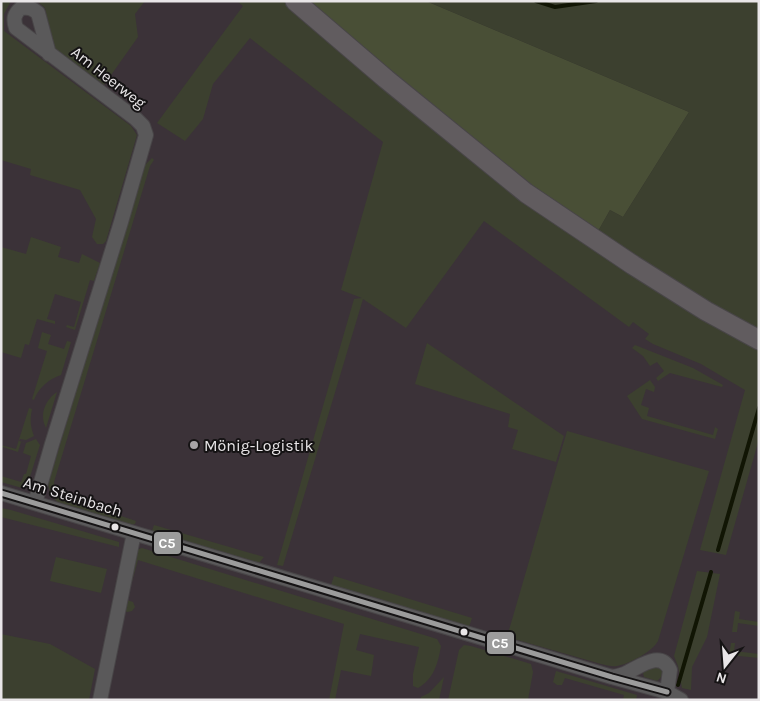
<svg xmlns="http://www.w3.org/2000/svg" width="760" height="701" viewBox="0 0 760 701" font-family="Karla,sans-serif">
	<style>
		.built { fill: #3b3238 }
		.green { fill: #3c402f }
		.forest { fill: #494f36 }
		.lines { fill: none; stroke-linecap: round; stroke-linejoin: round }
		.stream { stroke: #111504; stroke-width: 4 }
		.minor-casing { stroke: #484547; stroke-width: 16 }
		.secondary-casing { stroke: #484547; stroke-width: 21 }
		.minor { stroke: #5a595a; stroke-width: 14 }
		.secondary { stroke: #615c5f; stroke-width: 19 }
		.bus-1-casing { stroke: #151314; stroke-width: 9 }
		.bus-1 { stroke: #9c9c9c; stroke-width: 5 }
		.poi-dot { fill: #a7a4a6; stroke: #151314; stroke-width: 2 }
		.bus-dot { fill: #e9e6e8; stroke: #151314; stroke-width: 2 }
		.labels { text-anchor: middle; stroke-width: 4; stroke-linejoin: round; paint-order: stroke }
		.street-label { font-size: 16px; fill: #e9e6e8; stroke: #151314 }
		.poi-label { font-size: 16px; fill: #e9e6e8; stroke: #151314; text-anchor: start }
		.line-badge { stroke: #151314; stroke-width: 2 }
		.badge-label { font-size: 14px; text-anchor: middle; font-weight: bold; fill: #fff }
	</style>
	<rect width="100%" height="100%" fill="#2d2a2c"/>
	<path class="built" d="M1,1H259L759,369V700H1Z"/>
	<path class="green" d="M1,1H11L4,14V31L131,126L137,135L106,241L103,244H97L92,237L96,219L80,190L30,175L31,169L1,160Z
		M37,1H145L135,14L138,37L104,85L54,48L45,8Z
		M237,1H287L339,48L759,346V439L726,555L700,550L745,390L701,364L653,344L645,339L649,334L633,322L629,327L484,221L406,328L363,299L283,566L277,565L354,299L362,298L341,290L383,142L250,38L213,84L203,119L185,141L157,123L243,6Z
		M426,1H759V331L698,296L597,233L610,210L623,217L689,112Z
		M152,158L154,160L150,166L54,482L55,491L61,496L136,521L135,524L131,525L57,502L51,495L48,485L143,167Z
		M31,237L61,247L58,257L79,263L82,254L100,263L94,281L90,280L75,330L66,327L67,325L74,327L81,302L55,294L47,319L55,321V324L37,319L29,345L25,344L21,358L1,352V247L26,254Z
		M42,332L51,335L48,344L64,349L67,341L71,342L61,375C49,379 39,387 34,400L32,399L47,351L38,348Z
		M427,343L564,436L556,462L512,449L518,430L508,427L510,414L415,384Z
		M635,345L693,368L723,385L722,387L670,373L658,381L656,378L664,371L657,362L650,366L643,356L632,348Z
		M650,380L655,387L654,392L646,389L641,405L649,408L647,416L713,435L715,427L718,429L715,439L642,419L627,396Z
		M57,392L46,428C39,415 45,400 57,392Z
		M29,408L32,409C30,419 30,426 34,436L26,440L20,439L19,441L26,443L36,439L40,445L27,486L26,488H22L1,482V476L21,482L24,474H26L31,456L23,453L26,443L21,442L18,452L3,447L1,451V445L16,449Z
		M567,431L709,471L658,641C652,652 629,664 617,666C612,667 606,665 601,664L507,637Z
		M1,508L11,510L119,542V547L1,517Z
		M154,525L264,557L259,563L152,531Z
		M142,548L437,639L441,646C438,663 434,679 418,688L413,686V674L419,647L360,634L356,650L374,655L371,676L341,670L335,700H329L344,624L138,560L127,600L133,602L135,607L132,611L127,612L124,610L136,550Z
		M56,557L107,569L101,593L50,581Z
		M697,571L720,574L707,637L692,667L691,690L682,688L678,666L674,656Z
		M334,576L472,618L469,627L331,585Z
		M735,611L740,612L739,619L759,622V626L738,623L737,632H732Z
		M1,634L50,644L95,669L89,700H1Z
		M731,643H735L734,651L759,654V658L729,655Z
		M464,645L471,646L531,664L533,672L528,700H448L459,650Z
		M657,667L662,668C663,674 662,677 657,681L644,677L643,673L647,669Z
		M556,671L637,695L636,700H623L624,695L565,678L562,685H557L553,682Z
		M444,677L439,700H420L421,697L429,693Z"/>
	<path class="forest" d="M306,1H426L689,112L623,217L610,210L597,233L542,197Z"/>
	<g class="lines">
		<path class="stream" d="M536,1L555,7L596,1
			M718,550L759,408
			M678,685L711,572"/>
		<g class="minor-casing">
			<path id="minor" d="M1,493L612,677L667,692L681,700
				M35,503L52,444L121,222L146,135L143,126L136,119L16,28C13,19 14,14 21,8C29,7 32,8 38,13L49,54
				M612,677C618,676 623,675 628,672C641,666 661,650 670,670L667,692
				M100,700L134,533"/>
		</g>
		<g class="secondary-casing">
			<path id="secondary" d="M295,1L386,79L526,193L633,265L706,311L759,340"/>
		</g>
		<use href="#minor" class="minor"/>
		<use href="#secondary" class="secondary"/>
		<g class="bus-1-casing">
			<path id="bus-1" d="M1,493L612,677L667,692"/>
		</g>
		<use href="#bus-1" class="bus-1"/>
	</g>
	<circle class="poi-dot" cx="194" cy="445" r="5"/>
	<g class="bus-dot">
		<circle cx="115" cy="527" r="4.5"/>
		<circle cx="464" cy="632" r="4.5"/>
	</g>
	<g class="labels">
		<g class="street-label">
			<text transform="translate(109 77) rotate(38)" y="6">Am Heerweg</text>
			<text transform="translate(73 496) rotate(17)" y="6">Am Steinbach</text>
		</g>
		<g class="poi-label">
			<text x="204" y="451">Mönig-Logistik</text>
		</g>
	</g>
	<g class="line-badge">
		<rect x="153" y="531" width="29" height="24" rx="5" fill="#9c9c9c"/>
		<rect x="486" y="631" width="29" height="24" rx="5" fill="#9c9c9c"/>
	</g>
	<g class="badge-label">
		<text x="167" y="548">C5</text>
		<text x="500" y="648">C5</text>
	</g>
	<rect width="760" height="701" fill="none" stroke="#e9e6e8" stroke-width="5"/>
	<g transform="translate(725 666) rotate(197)" stroke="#151314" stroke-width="4" paint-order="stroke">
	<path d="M0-4L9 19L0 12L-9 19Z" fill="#e9e6e8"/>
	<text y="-8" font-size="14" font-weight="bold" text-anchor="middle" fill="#e9e6e8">N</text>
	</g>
</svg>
